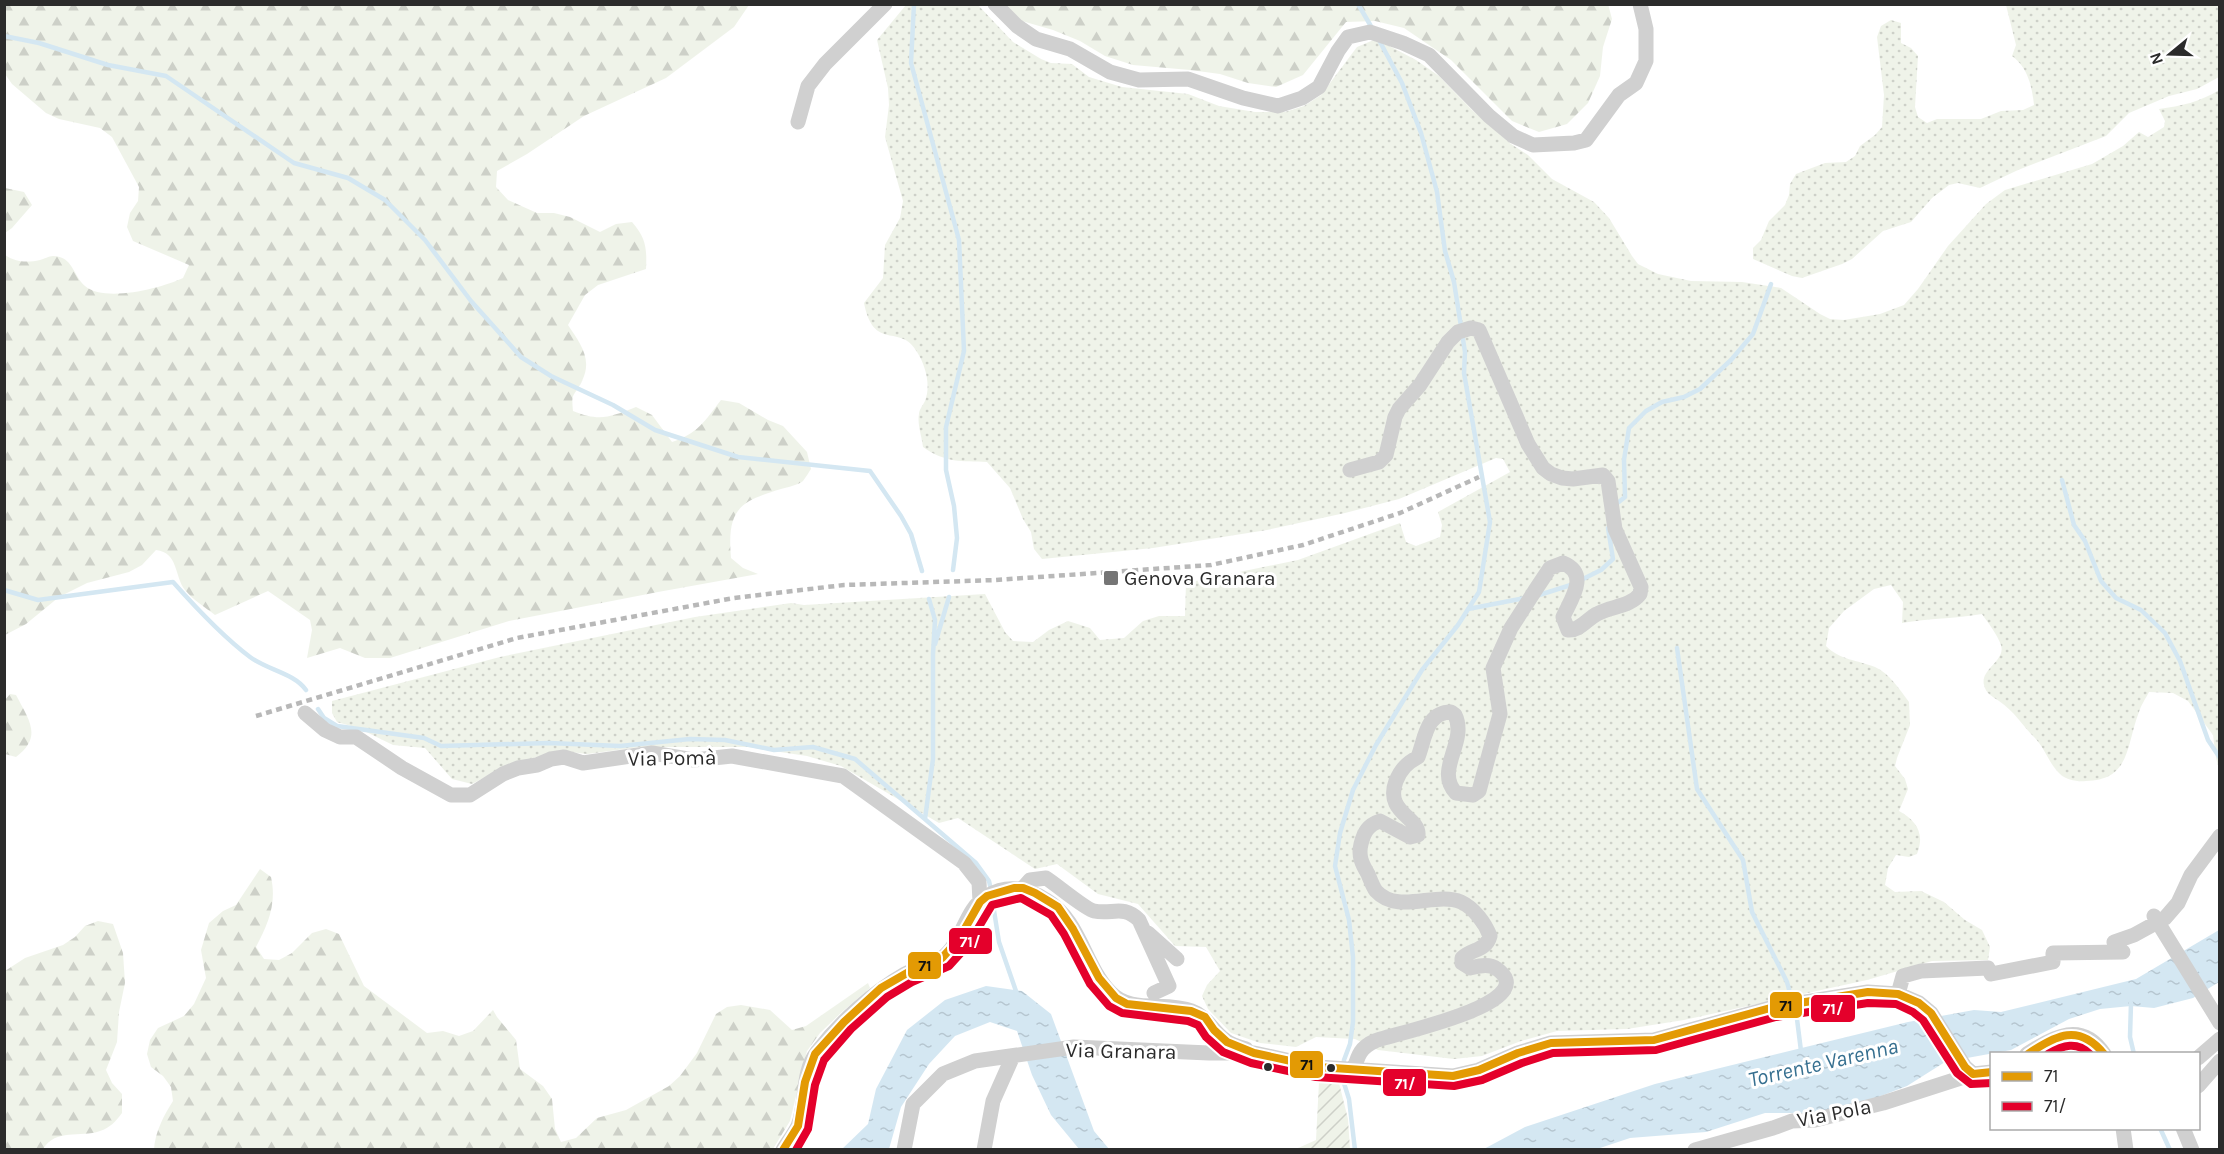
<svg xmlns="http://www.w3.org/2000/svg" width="2224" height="1154" viewBox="0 0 2224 1154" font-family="Karla,sans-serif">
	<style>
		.grass { fill: url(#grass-dots) }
		.forest { fill: url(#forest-firs) }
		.garden { fill: url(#garden-furrows) }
		.water { fill: url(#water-ripples) }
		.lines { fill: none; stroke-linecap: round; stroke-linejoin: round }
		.stream { stroke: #d4e7f2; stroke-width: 4.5 }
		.minor { stroke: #d0d0d0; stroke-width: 15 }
		.rail { stroke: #b8b8b8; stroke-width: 4.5; stroke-dasharray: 6 4.5; stroke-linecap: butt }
		.bus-1-casing { stroke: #fff; stroke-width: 12 }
		.bus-2-casing { stroke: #fff; stroke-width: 12 }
		.bus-1 { stroke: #e39a04; stroke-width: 8 }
		.bus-2 { stroke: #e4002b; stroke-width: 8 }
		.poi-dot { fill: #757575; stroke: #fff; stroke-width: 2 }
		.bus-dot { fill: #2b2b2b; stroke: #fff; stroke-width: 2 }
		.labels { text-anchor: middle; stroke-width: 6; stroke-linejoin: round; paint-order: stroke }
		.poi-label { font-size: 21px; fill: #2b2b2b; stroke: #fff; text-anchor: start }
		.street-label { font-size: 21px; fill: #2b2b2b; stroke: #fff }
		.water-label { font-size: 22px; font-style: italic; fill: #377090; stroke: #fff }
		.line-badge { stroke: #fff; stroke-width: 2 }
		.badge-label { font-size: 16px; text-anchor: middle; font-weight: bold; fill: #fff }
		.pale-badge-label { font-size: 16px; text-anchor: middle; font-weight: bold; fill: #111 }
	</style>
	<defs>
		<pattern id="grass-dots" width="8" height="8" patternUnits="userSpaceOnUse" patternTransform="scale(1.5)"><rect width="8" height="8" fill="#eff3e9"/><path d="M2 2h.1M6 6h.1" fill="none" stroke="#cdd0c8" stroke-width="1.8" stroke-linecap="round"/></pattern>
		<pattern id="forest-firs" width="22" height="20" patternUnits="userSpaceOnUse" patternTransform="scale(1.5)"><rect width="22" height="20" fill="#eff3e9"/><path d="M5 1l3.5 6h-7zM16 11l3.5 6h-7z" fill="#cdd0c8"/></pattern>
		<pattern id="garden-furrows" width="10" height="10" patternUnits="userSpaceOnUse" patternTransform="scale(1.5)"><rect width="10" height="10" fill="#eff3e9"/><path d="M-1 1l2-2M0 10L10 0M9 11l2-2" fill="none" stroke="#cdd0c8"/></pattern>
		<pattern id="water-ripples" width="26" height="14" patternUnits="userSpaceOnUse" patternTransform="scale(1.5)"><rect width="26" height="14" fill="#d4e7f2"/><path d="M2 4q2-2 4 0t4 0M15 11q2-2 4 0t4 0" fill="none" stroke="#b6c6d0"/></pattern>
	</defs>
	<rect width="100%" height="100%" fill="#fff"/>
	<path class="grass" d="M906,5H978L1013,42L1041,59L1051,63L1072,64L1089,77L1122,87L1188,94L1219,106L1255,112H1285L1304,106L1321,95L1357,47L1376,39L1416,60L1439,76L1472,110L1511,144L1528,155L1552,179L1594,202L1609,218L1632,256L1638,264L1658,274L1691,281L1742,282L1781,288L1820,314L1830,319L1844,320L1880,314L1904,305L1918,289L1948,246L1986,204L2005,190L2092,164L2123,146L2139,132L2148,137L2164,127L2165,121L2159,109C2181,106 2200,102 2219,90V769L2216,758L2213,735L2188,701L2173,693L2149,692C2146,698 2141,705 2139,712C2126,745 2131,780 2086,781C2078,782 2066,780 2060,774C2049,764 2045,748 2034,737C2022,725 2014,711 1999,701C1992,696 1986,694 1984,685C1980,669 2006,661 2001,645C1997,634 1988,623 1982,614C1955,619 1929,618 1902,623L1903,602L1891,585L1874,589L1844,611L1829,628L1826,646C1840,660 1857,660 1875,667C1889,673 1900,690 1909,702L1910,725L1897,758L1895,766L1905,779L1908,789L1899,811C1917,821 1925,834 1917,854L1909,857L1896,855L1888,868L1885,885L1895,892L1921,891L1944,902L1965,920L1982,930L1990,947L1988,960L1932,961L1867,980L1684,1020L1627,1029L1557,1031L1521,1041L1482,1056L1454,1059L1378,1050L1355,1039L1316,1037L1296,1047L1260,1043L1231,1033L1208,1009L1202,996L1207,985L1220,971L1206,947L1175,946L1138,904L1098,894L1057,864L1035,869L958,818L939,823L841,766L807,756L748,747H640L587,754L562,751L510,764L472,784L452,779L425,748L393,745L358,728L337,722L332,713V701L500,657L695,617L791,603L804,605L985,594L1005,632L1013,641L1033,642L1049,630L1068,621L1090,628L1100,640L1124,638L1143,621L1159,616H1185L1186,583L1298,560L1400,523L1406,542L1416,546L1440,537L1442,525L1438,512L1510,472L1503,459L1496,458L1399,499L1345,513L1267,530L1153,548L1042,559L1034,549L1031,532L1023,519L1010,488L987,462C962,461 945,463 923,447C922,437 917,424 919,414C919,410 923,405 925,401C931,386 926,366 917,352C900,322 874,353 864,303L883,278L885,245L900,218L903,201L885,137L889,105L888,88L877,40Z
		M2006,5H2219V77L2197,89L2169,96L2129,113L2106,136L2018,170L1980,188L1958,183L1949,185L1932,198L1911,222L1883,231L1852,259L1842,264L1802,278L1792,276L1753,259V248L1761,240L1769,221L1785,205L1789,195L1790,184L1796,174L1825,163L1846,162L1855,156L1860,146L1875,135L1882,127L1884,95L1877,37L1881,26L1891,20L1901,23V43L1911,48L1918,56L1915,107L1918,117L1927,123L1937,119H1981L2001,111L2023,110L2034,105C2032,86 2028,68 2012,56L2016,45Z"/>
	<path class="forest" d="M5,4L749,5L734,27L666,78L584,116L527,154L497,171L496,187L508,200L537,213H554L570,217L600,232L616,224L632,222C646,238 647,248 646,269L598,285L585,295L568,325C580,343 593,359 582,381C574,397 571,392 573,411C600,422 610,417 636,407L652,415L672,442C697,434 705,421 721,400L739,403L768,420L783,426L807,452L811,469C809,472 806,477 803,481C798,485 788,487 781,489C738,502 727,510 731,558L743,568L758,574L658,592L509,621L390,658H365L340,648L307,658L312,630L310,620L268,591L215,615C205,607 193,600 185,590C174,576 179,553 156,550L142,565L129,572L87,583L59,597L26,624L5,635V255C15,262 27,263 40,260C44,259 49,256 53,256C73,256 73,276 85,286C105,303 162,288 183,278L189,265L133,241L127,227L130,213L138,201L139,187L112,137L100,128L59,119L46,113L12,84L5,74Z
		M1608,4L1612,19L1603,47L1600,76L1588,103L1567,124L1539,132L1512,121L1451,60L1404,28L1375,21L1346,22L1303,75L1276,87L1248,83L1220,74L1190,70L1133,65L1105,56L1080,41L1053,30L1022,21L1005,5Z
		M5,188L24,192L32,205L12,228L5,233Z
		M10,694L16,695C29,720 43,737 16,757L5,754V700Z
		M260,869L271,877C277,904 268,924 256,947L264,959L279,960L292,953L312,933L326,929L339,934L364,986L427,1033L443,1031L459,1036L473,1031L493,1010L497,1017L516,1040L520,1069L543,1086L552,1099L555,1129L561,1142L576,1138L597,1118L626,1110L669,1086L680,1076L697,1053L716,1014L727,1007L741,1005L770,1010L792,1030L806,1026L868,983L870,988L843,1011L820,1033L807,1051L790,1121L773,1149H154C155,1132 164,1115 173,1101L171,1087L163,1076L151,1067L147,1054L150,1040L158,1028L184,1016L194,1004L206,978L201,950L209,923L223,911L236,905Z
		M98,921L113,924L123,953L125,983L119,1012L117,1042L106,1070L112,1083L122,1094V1113C116,1121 110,1128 100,1131C80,1138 56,1128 43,1149H5V971L25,958L63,945L75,937L85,926Z"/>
	<path class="garden" d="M1338,1079L1348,1119L1350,1149H1296L1316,1140L1319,1082Z"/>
	<path class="water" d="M2219,930V982L2193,998L2154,1008L2131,1006L2100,1009L2069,1019L2011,1050L1945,1062L1907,1086L1852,1107L1813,1113H1765L1706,1132L1630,1138L1597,1149L1482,1150L1525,1127L1655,1084L1908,1022L1974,1010L2001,1012L2136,979Z
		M986,986L1022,991L1051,1014L1094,1131L1109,1149H1079L1051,1115L1032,1075L1017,1031L990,1022L955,1036L929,1064L901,1107L889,1149L841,1150L868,1124L876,1089L907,1030L945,1000Z"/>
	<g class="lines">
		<path class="stream" d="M914,4L911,63L959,240L964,351L946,427V470L954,506L957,538L953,570
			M1358,4L1372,28
			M4,36L39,43L108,65L166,76L294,163L348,178L385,200L425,240L471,301L521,357L551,376L613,405L655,430L738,457L870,471L901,516L911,534L922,571
			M2062,480L2074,525L2085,541L2101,581L2116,598L2141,610L2165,633L2180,661L2208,740L2220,758
			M1615,505L1625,497L1624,460L1629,428L1646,411L1662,402L1684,397L1700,389L1731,360L1753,334L1771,284
			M1581,580L1601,570L1613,559L1608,528
			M4,590L38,600L173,582C197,609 222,636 250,657C267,670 294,673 306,690
			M1536,596L1574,584
			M1468,609L1525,598
			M935,644L949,597
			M1677,648L1697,789L1743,860L1752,912L1787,982L1797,1019L1801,1051
			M318,709L324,718L337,726L424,738L441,746L549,743L620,746L690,739L725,740L774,750L813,747L855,759L976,863L989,881L991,890
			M925,819L933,759V654L935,620L929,599
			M992,898L999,942L1017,994
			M2131,1003L2130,1037L2134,1054
			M2160,1128L2170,1150
			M1355,1150L1349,1099L1342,1077L1344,1060L1350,1044L1353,1022V957L1349,920L1335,866L1340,833L1353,790L1376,745L1422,670L1458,625L1479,592L1490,522L1464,373L1465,352L1454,282L1445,251L1437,192L1421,133L1402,83L1379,40"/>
		<path class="minor" d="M995,4L1017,26L1036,39L1070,49L1110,72L1139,80L1188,79L1243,98L1278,106L1302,98L1319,87L1338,51L1348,37L1370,32L1403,43L1429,55L1489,116L1513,136L1533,145L1574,143L1586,140L1619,95L1636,83L1646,61V29L1640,4
			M798,122L808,86L825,64L885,4
			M1350,470L1379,462L1386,455L1395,417L1399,409L1420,385L1448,342L1458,332L1471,328L1479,330L1528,444L1543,468L1551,474L1562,478L1573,479L1603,475L1608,481L1615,529L1641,587L1640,594C1630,607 1611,606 1597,614C1587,619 1580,631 1568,630L1563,617C1571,599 1590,574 1563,563L1550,568L1536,589L1511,628L1493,668L1500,714L1479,791L1473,795L1456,793C1434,770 1468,742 1455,715L1451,712C1426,712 1425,739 1418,757C1407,763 1401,769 1396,781C1384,813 1420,817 1418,835L1410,837L1380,821C1368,825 1364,832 1361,844C1358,856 1362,864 1368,874C1370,879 1373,887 1376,891C1398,915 1436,891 1461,902C1474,908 1485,923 1490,936C1486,951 1471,949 1462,958V963L1470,968C1479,966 1489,963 1497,969C1546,1004 1387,1035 1375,1041C1361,1047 1358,1055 1354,1069
			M305,713L325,730L340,737H356L402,768L451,795H470L503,774L518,768L537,765L551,759L564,757L583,763L652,753L694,760L732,756L843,776L964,863L979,882L980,902
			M1023,888L1030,880L1046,878C1057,885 1085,909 1094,911C1112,915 1123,904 1139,920L1169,986L1154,993
			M2154,916L2220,1023
			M1148,933L1177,959
			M2114,942L2134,935L2165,918L2178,903L2191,875L2220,836
			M1898,994L1903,976L1921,971L1988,968L1991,974L2053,962V953L2123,952
			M2027,1054C2054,1036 2082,1021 2104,1054
			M2198,1058L2220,1039
			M2198,1086L2220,1061
			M2123,1128L2126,1150
			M2183,1128L2192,1150
			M783,1150C788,1142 794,1134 798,1126C807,1104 801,1073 817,1052C840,1022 872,993 905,974C916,968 932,966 942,958C963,943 964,909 987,896C1007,884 1027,888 1046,900C1080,920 1084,965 1110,992C1130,1014 1165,1001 1192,1011C1207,1016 1212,1031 1225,1040C1231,1045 1239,1047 1246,1049
			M904,1150L913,1104L943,1074L975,1061L1074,1047L1209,1053H1254L1318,1067L1453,1076L1479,1070L1518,1053L1551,1043L1654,1040L1774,1007L1868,992L1898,994L1919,1003L1931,1013L1965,1067L1973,1074L1992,1072
			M984,1150L993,1101L1013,1056
			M1695,1150L1773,1128L1792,1121L1815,1120L1883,1103L1973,1074"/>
		<path class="rail" d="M256,716L517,638L734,598L844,585L996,580L1211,565L1303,545L1400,513L1479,477"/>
		<g class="bus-1-casing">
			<path id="bus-1" d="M2028,1054C2056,1035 2079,1023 2104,1054
				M783,1150L798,1126L805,1082L815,1054L844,1022L881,988L907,973L942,958L959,939L980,902L987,896L1014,888H1023L1035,893L1058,907L1073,929L1099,978L1116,998L1127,1004L1191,1011L1205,1017L1214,1030L1227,1042L1254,1053L1318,1067L1453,1076L1479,1070L1518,1053L1551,1043L1654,1040L1774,1007L1868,992L1898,994L1919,1003L1931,1013L1965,1067L1973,1074L1992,1072"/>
		</g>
		<g class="bus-2-casing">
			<path id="bus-2" d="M2048,1054C2063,1045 2077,1041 2090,1054
				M796,1150L808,1129L815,1085L824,1060L851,1029L887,997L912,982L949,966L968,945L992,905L1021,898L1051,915L1064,934L1090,984L1109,1006L1122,1013L1188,1021L1198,1025L1206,1037L1223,1052L1251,1063L1316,1077L1454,1086L1482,1080L1522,1063L1553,1053L1656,1050L1776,1017L1868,1003L1896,1004L1913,1012L1923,1020L1957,1073L1971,1084L1992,1083"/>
		</g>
		<use href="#bus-1" class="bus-1"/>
		<use href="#bus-2" class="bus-2"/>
	</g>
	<rect class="poi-dot" x="1103" y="570" width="16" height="16" rx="3"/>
	<g class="bus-dot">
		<circle cx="1268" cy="1067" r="5"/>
		<circle cx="1331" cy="1068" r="5"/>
	</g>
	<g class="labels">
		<g class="poi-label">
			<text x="1124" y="585">Genova Granara</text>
		</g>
		<g class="street-label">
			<text transform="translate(672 758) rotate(-1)" y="7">Via Pomà</text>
			<text transform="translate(1121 1051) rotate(1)" y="7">Via Granara</text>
			<text transform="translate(1834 1113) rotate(-11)" y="7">Via Pola</text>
		</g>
		<g class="water-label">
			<text transform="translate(1823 1062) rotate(-13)" y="8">Torrente Varenna</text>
		</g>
	</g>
	<g class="line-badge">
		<rect x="948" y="927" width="45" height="28" rx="6" fill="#e4002b"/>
		<rect x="907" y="951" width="35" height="29" rx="6" fill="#e39a04"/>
		<rect x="1769" y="991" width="34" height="28" rx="6" fill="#e39a04"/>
		<rect x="1810" y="994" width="46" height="29" rx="6" fill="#e4002b"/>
		<rect x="1289" y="1050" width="35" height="29" rx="6" fill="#e39a04"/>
		<rect x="1382" y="1068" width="45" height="29" rx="6" fill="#e4002b"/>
	</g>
	<g class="badge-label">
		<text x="970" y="947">71/</text>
		<text x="1833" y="1014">71/</text>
		<text x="1405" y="1089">71/</text>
	</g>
	<g class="pale-badge-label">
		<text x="925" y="971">71</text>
		<text x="1786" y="1011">71</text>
		<text x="1307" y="1070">71</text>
	</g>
	<rect width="2224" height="1154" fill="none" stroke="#2b2b2b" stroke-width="12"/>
	<rect x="1990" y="1052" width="210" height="78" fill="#ffffff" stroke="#aaaaaa" stroke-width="1.5"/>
	<rect x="2002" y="1072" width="30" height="9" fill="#e39a04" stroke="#aaaaaa" stroke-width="1.5"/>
	<text x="2044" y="1082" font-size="18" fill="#2b2b2b">71</text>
	<rect x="2002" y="1102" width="30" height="9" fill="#e4002b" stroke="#aaaaaa" stroke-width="1.5"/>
	<text x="2044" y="1112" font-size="18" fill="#2b2b2b">71/</text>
	<g transform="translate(2170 54) rotate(251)" stroke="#ffffff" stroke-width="4.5" paint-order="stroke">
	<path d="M0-4.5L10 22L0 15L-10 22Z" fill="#2b2b2b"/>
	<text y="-9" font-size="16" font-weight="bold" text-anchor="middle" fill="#2b2b2b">N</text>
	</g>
</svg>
